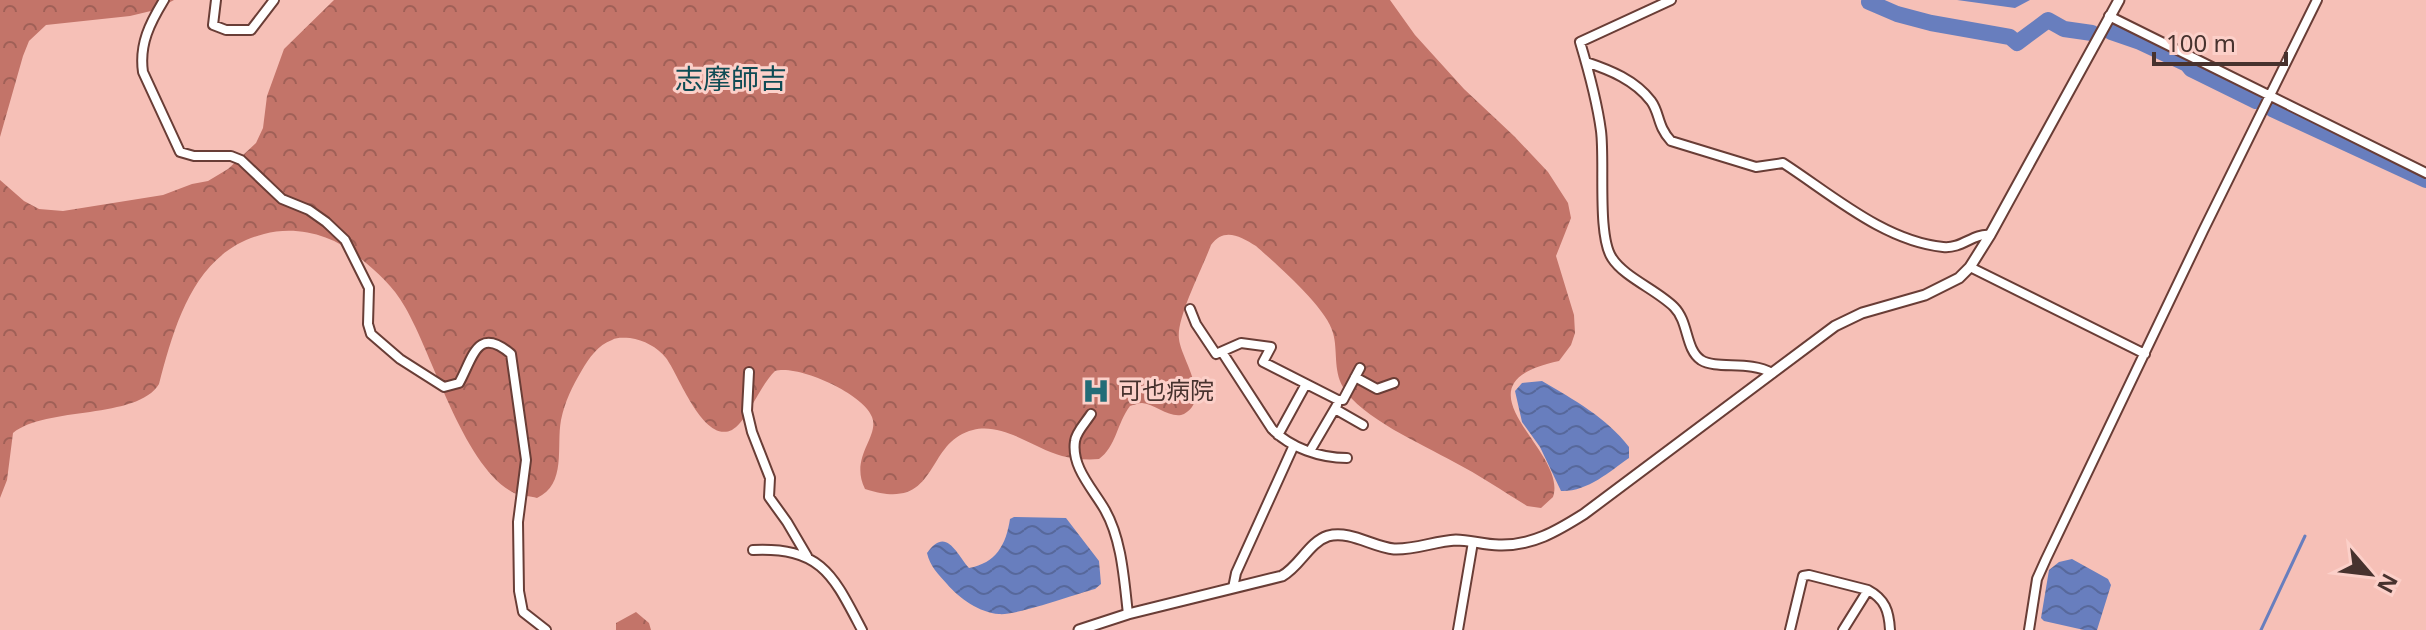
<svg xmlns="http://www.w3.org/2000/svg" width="2426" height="630" viewBox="0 0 2426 630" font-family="'Noto Sans','Noto Sans JP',sans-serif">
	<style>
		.forest { fill: url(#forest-crowns) }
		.water { fill: url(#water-waves) }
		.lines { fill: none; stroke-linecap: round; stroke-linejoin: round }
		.stream { stroke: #687ebe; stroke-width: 3 }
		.river { stroke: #687ebe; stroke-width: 16 }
		.minor-casing { stroke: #693d36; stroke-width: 12 }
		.tertiary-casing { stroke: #693d36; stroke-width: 13 }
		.minor { stroke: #fff; stroke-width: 8 }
		.tertiary { stroke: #fff; stroke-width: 9 }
		.labels { text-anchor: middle; stroke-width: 6; stroke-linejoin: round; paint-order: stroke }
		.poi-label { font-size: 24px; fill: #47322e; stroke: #fcd0c9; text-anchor: start }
		.quarter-label { font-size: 28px; fill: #0e4b54; stroke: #fcd0c9 }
	</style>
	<defs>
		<pattern id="forest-crowns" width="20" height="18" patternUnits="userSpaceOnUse" patternTransform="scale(2)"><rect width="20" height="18" fill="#c37469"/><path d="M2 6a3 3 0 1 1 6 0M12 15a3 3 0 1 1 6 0" fill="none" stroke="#a06057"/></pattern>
		<pattern id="water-waves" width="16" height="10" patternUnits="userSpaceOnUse" patternTransform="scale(2)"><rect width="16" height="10" fill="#687ebe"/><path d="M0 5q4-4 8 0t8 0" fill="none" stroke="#57689b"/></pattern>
	</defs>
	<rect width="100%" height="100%" fill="#f6c0b7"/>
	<path class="forest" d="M0,0H174L155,10L130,16L46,25L29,41L23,56L0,137Z
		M334,0H1390L1415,35L1464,89L1514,136L1548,172L1568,203L1571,218L1556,256L1574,315L1575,333L1571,345L1559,361C1446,385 1569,450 1553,497L1541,508L1527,506C1503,491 1479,475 1454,462C1422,444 1361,418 1343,387C1333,370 1338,350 1333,333C1327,308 1276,264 1256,246C1240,236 1224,227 1211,245C1203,267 1176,318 1179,339C1181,359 1212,399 1184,414C1172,420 1155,404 1142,403C1138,403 1134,405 1130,406C1117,423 1116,447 1099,459C1087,460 1074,459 1062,456C1035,449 1003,422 973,430C923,442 941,514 865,489C849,457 880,437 872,417C864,394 798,364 775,371C760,385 747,422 732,430C703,444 679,375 666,358C657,347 644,340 630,338C624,338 617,337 612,340C598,345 589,358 582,370C572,387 565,401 561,420C556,447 567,484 537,498C530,496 521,496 514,493C464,468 433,355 405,307C393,286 378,273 360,258C335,236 298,225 264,234C195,251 175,323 159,384C137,420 46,406 13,433L7,480L0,498V180L24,201L39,209L63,211L163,195L192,184L208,181L228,169L256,143L263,128L267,96L284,49Z
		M636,612L649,623L651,630H616V623Z"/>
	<path class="water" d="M1957,0H2030L2015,8Z
		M1542,381C1574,400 1606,417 1629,447V458C1609,472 1587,492 1561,491L1540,447L1522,422L1515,391L1522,383Z
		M1014,517L1066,518L1099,561L1101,584L1095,589C1076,594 1015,616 999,614C980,613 959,598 947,584C938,574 930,566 927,553C946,526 956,553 969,568C996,563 1006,545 1010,519Z
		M2072,559L2108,579L2111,585L2097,630H2084L2044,621L2041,618L2049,570L2059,562Z"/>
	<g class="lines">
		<path class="stream" d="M2261,630L2305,536"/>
		<path class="river" d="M1869,2L1897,14L1931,23L2010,37L2017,43L2048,20L2064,29L2092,33
			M2111,32L2140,42L2187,64L2191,69L2256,101
			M2272,109L2426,180"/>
		<g class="minor-casing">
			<path id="minor" d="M164,0C150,23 139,44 143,72L180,152L194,156H231L241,160L282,199L309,210L326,222L345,240L369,288L368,324L371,334L400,359L444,387L459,383C473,358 477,325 511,354L526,460L518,522L519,591L523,612L546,630
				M216,0L213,25L226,30H251L274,0
				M1671,0L1580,42C1589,72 1597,101 1601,131C1605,162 1597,236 1612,258C1624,277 1657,290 1674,307C1689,322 1685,349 1701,360C1717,370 1749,360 1772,373
				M2109,16L2426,173
				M1586,62C1610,70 1635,80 1651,101C1660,113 1657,126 1671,141L1756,167L1783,163C1831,194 1884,241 1943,247C1962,249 1973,233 1990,235
				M1970,267L2145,354
				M1190,309L1196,324L1216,354L1241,343L1271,347L1263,362L1338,400L1337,405L1310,451
				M1222,352L1272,429C1291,448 1320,458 1347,458
				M749,372L747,411L752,432L770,478L769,497L787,522L807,556
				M1355,377L1377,389L1394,383
				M1338,400H1343L1360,368
				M1335,409L1363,425
				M1091,414C1086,422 1076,432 1075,441C1071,467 1093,489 1105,510C1122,540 1124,580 1128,614
				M1278,435L1306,384
				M753,550C822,547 833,575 862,630
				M1233,588L1236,573L1294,445
				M1458,630L1473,542
				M1790,630L1803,576L1809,575L1868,590C1885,599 1889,611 1890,630
				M1843,630L1868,590
				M2029,630L2037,579L2046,559L2203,231L2317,0"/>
		</g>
		<g class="tertiary-casing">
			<path id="tertiary" d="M1079,630L1128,614L1282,576C1300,566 1309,542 1328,536C1350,530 1373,547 1394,549C1415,550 1435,541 1456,540C1470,540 1484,545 1499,545C1532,546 1557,531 1584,514L1835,326L1862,313L1925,295L1959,278L1970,267L1990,235L2119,0"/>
		</g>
		<use href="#minor" class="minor"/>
		<use href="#tertiary" class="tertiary"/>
	</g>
	<defs>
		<g id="hospital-bare" transform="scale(2.16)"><path d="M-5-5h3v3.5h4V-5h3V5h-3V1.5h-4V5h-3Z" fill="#236c77" stroke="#fcd0c9" stroke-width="2.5" paint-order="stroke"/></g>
	</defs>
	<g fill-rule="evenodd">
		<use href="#hospital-bare" x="1096" y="391"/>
	</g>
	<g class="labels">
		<g class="poi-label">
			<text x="1118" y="399">可也病院</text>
		</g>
		<g class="quarter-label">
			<text x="731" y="89">志摩師吉</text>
		</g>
	</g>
	<g transform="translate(2370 574) rotate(118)" stroke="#fcd0c9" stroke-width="6" paint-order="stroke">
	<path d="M0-6L14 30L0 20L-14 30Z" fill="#47322e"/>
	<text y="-12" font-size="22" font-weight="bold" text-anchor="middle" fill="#47322e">N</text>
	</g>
	<path d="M2154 52v12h132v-12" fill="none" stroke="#47322e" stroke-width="4"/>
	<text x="2166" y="52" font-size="24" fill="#47322e" stroke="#fcd0c9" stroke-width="6" paint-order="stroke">100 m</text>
</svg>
